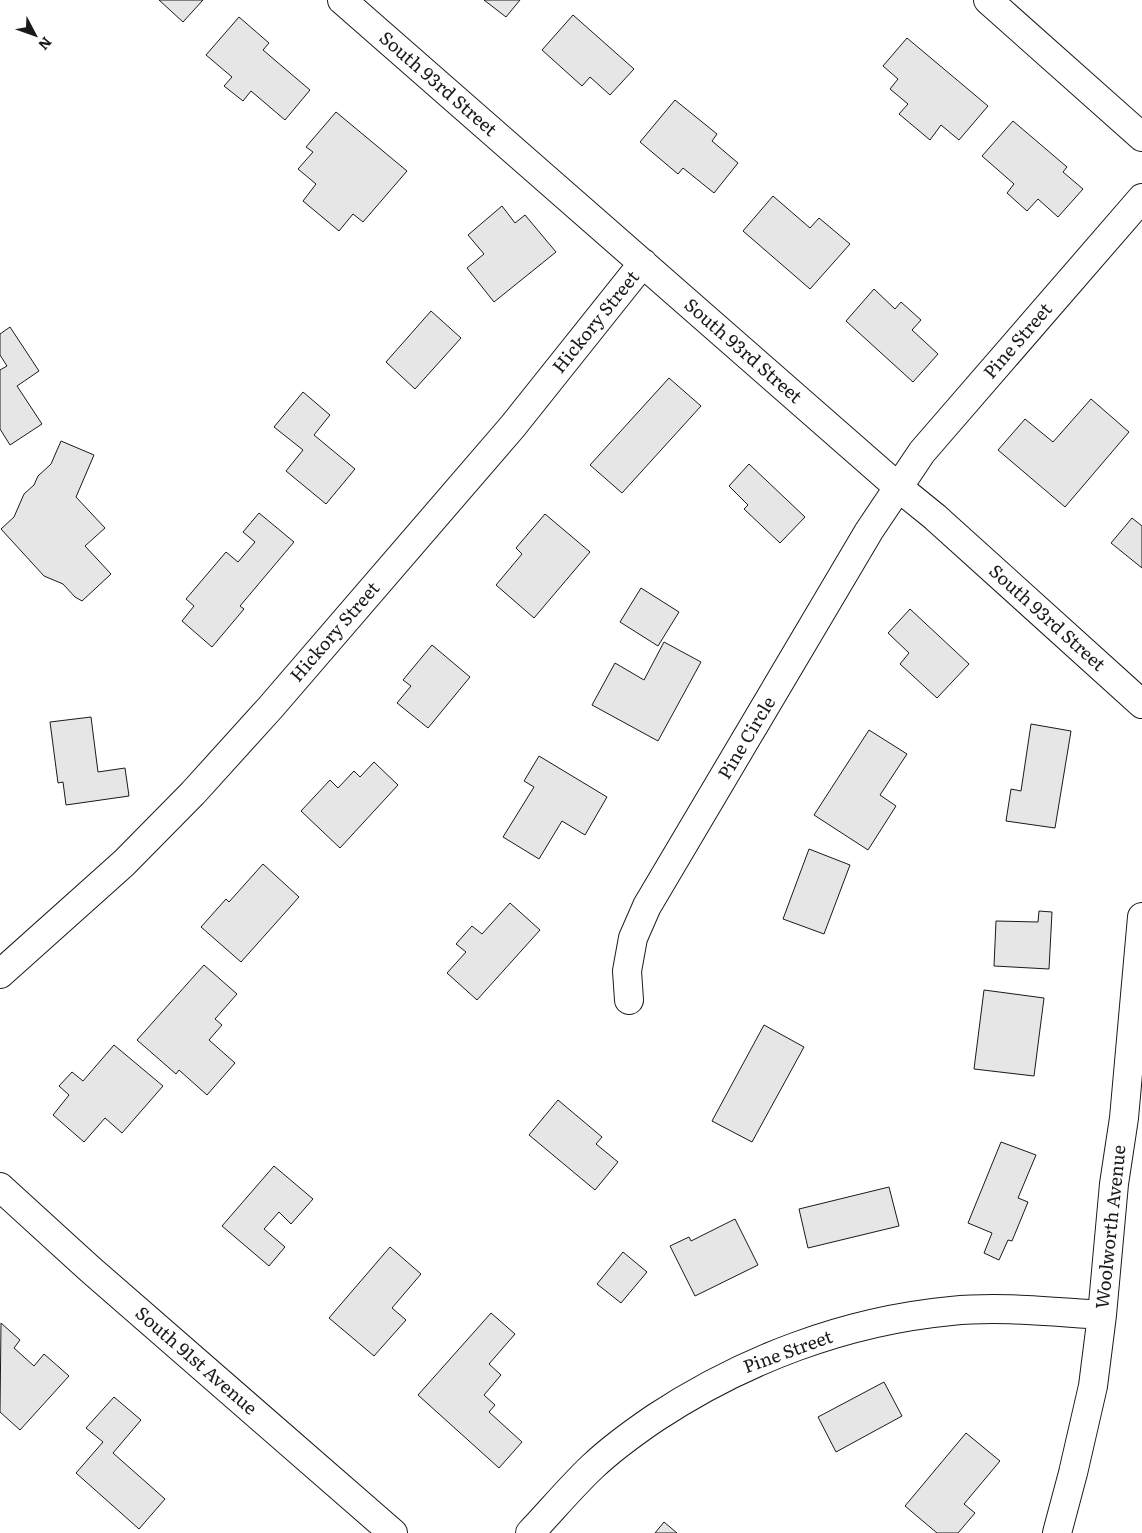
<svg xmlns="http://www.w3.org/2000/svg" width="1142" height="1533" viewBox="0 0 1142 1533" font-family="Literata,serif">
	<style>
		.building { fill: #e6e6e6; stroke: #1a1a1a }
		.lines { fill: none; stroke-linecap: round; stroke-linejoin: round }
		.minor-casing { stroke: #1a1a1a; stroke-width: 30 }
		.minor { stroke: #fff; stroke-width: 28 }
		.labels { text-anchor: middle; stroke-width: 4; stroke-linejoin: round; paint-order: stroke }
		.street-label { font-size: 18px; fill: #1a1a1a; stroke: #fff }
	</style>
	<rect width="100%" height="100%" fill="#fff"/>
	<path class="building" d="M159,0H203L183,22Z
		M484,0H520L506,17Z
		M573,15L634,69L610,95L590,77L582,86L542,50Z
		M239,17L269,43L263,50L310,90L285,120L251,91L243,101L224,86L232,77L206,55Z
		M907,38L988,106L959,140L941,125L930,140L899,114L908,104L890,89L898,79L883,66Z
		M675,100L717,134L712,141L738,163L714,193L683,168L678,174L640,142Z
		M336,112L407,171L363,222L353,214L339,231L303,201L316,184L298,169L313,152L306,147Z
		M1013,121L1067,167L1063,172L1083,189L1058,217L1038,199L1027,211L1007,193L1014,184L982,156Z
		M773,196L810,228L819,218L850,244L810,289L743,231Z
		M502,206L515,223L525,215L556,252L494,302L467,268L484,254L468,235Z
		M874,289L895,309L901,302L921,320L912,330L938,354L913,382L846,321Z
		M431,311L461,338L415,389L386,362Z
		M10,327L39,371L17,386L42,424L10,445L0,429V370L7,366L0,355V334Z
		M669,378L701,406L622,493L590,465Z
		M303,392L330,415L314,435L355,469L326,504L286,471L303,450L274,427Z
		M1091,399L1129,432L1065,507L998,450L1025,419L1053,442Z
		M61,441L94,455L76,497L105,528L85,546L111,574L82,601L75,597L63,584L44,576L1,529L14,517L24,494L34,485L38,476L51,464Z
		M749,464L805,517L780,543L744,509L748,505L729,486Z
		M259,513L294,542L240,606L244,609L212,647L182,621L194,606L186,599L226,552L238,562L255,542L243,532Z
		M545,514L590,552L534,618L496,585L522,554L516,548Z
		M1132,518L1142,526V568L1111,543Z
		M641,588L679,612L658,646L620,622Z
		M910,609L969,664L937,698L900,664L909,653L888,633Z
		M664,642L701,662L658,741L592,705L615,663L644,680Z
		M432,645L470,677L428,728L397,703L411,686L403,680Z
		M91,717L98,772L125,768L129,796L66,805L63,782L58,783L50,722Z
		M1031,724L1071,731L1055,828L1006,821L1011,789L1021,791Z
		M869,730L907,754L880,795L896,806L868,850L814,815Z
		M539,756L607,797L585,835L562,821L539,859L503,837L534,787L524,781Z
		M374,762L398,785L340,848L301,811L330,780L338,788L354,771L360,777Z
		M809,849L850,865L824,934L783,919Z
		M263,864L299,897L241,962L201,927L226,899L229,902Z
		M510,903L540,930L477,1000L447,973L466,952L456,944L472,926L482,934Z
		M1039,911L1052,912L1049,969L994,966L996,921L1038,922Z
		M204,965L237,994L215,1019L222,1025L209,1040L235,1063L207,1095L179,1070L176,1074L137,1040Z
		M984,990L1044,998L1034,1076L974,1069Z
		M764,1025L804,1047L752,1142L712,1121Z
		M114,1045L163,1086L122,1133L105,1118L84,1142L53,1115L69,1095L59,1086L72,1072L83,1081Z
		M558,1100L602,1137L596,1144L618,1162L595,1190L529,1135Z
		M1001,1142L1036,1155L1018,1198L1028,1202L1012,1241L1008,1240L999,1260L984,1253L992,1233L968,1223Z
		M274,1166L313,1199L291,1224L279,1212L264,1229L285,1247L269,1266L222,1226Z
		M889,1187L899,1226L808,1248L799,1209Z
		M735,1219L758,1265L695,1296L670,1246L689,1237L691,1241Z
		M390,1247L421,1274L392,1308L406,1320L374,1356L329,1318Z
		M623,1252L647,1272L621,1303L597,1284Z
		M491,1313L515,1334L489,1364L501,1375L484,1395L495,1405L489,1412L522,1442L499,1468L418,1395Z
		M1,1323L20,1340L14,1348L34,1366L44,1354L69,1376L20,1430L0,1412Z
		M884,1382L902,1416L836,1452L818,1417Z
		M114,1397L141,1420L113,1453L165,1499L139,1529L76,1473L103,1442L86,1428Z
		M966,1433L1000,1461L964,1504L975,1513L958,1533H937L905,1506Z
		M664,1522L677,1533H655Z"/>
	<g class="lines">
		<g class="minor-casing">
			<path id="minor" d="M342,0L898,487L935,517L1142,704
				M988,0L1142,137
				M0,974L124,863L193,793L270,708L513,426L643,263
				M629,1000L627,971L633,938L647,906L869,531L922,452L1142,198
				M0,1187L91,1270L393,1533
				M530,1533C551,1511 570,1488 592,1467C611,1449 633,1433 655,1418C743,1360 845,1321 951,1311C1001,1306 1052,1312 1102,1315
				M1057,1533L1073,1473L1093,1386L1102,1315L1114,1184L1124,1118L1142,917"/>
		</g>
		<use href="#minor" class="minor"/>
	</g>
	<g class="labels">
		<g class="street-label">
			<text transform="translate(438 84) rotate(41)" y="6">South 93rd Street</text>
			<text transform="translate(596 322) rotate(-51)" y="6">Hickory Street</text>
			<text transform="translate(1018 341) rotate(-49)" y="6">Pine Street</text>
			<text transform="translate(743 351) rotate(41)" y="6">South 93rd Street</text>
			<text transform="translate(1047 618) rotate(42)" y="6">South 93rd Street</text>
			<text transform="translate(335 632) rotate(-49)" y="6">Hickory Street</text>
			<text transform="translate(747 738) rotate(-59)" y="6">Pine Circle</text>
			<text transform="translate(1111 1227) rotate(-84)" y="6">Woolworth Avenue</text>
			<text transform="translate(788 1352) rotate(-20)" y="6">Pine Street</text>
			<text transform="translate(196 1361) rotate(41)" y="6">South 91st Avenue</text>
		</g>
	</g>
	<g transform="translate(35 35) rotate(131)" stroke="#ffffff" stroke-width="4" paint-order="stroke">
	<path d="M0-4L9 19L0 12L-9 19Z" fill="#1a1a1a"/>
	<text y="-8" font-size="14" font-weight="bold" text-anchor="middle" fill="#1a1a1a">N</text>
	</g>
</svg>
